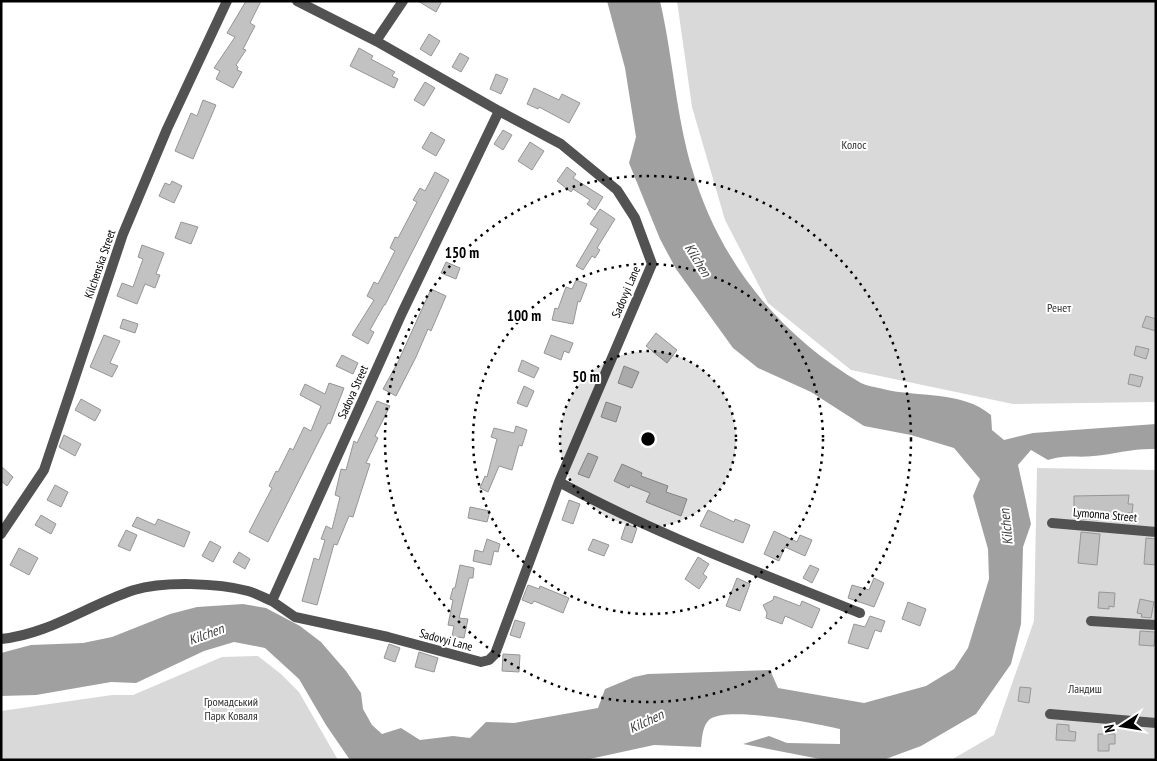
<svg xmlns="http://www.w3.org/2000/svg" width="1157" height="761" viewBox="0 0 1157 761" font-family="'PT Sans Narrow',sans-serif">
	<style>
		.green { fill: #d9d9d9 }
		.water { fill: #a0a0a0 }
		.building { fill: #c2c2c2; stroke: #969696 }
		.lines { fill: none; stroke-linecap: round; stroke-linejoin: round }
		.minor { stroke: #525252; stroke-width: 10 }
		.ring { fill: none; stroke: #000; stroke-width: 2.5; stroke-dasharray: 2.5 5 }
		.labels { text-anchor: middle; stroke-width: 4; stroke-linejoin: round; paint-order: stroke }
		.park-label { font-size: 12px; fill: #303030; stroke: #fff }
		.street-label { font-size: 12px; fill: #000; stroke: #fff }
		.water-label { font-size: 14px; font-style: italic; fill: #414141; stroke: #fff }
		.centre { fill: #000; stroke: #fff; stroke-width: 2.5 }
		.ring-label { font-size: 15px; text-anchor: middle; font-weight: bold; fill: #000; stroke: #fff; stroke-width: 4; stroke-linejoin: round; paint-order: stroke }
	</style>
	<rect width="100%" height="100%" fill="#fff"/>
	<path class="green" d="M677,1H1156V402L1013,404L851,370L768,303L725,220L692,107Z
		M1037,468L1156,470V760H951L994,735L1034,621Z
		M258,656L281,674L299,692L338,760H1V711L112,695H133L222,657Z"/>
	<path class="water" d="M607,1H660C673,57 676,117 693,172C720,262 780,336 861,383C867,386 876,387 883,389C919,398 961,390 991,415L992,430L1004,440L1033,433L1156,424V449C1134,448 1115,454 1094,456C1076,458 1067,454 1048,460L1031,450L1018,465L1031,524L1023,547L1021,624L1011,664L976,714L921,746L883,760H825L743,744L769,736L787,743L840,744V729C818,724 722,704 708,721C702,728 702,739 701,747L654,745L585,760H350L326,725L299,679L265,648L234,642L204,651L136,683L111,682L36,695L1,696V653L31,645L83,643L112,637L170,614L197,607L243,604L266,608L300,626L321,642L346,671L361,693L363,709L372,725L382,734L401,728L420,740L453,736L470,738L486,722L514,723L598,708L605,689L634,677L648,674L770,670L778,688L864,703L926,686L954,669L968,648L989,579L988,549L973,496L980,479L954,448L911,435L864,426L811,392L758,368L733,348L676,269L660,239L629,163L636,137L625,68Z"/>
	<path class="building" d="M246,1H261L250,23L255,26L243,49L246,50L236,65L238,67L237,70L242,72L233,88L216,79L220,71L214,68L235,37L227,33Z
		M418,1H442L436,12Z
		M429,34L440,41L431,56L420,49Z
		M359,48L373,56L371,59L395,72L392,76L398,79L394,88L350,66Z
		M460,53L469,58L461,72L452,67Z
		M496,74L508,79L501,94L490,89Z
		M425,82L435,88L424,106L414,100Z
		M534,88L559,100L562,94L580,103L569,123L539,107L538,109L527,104Z
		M203,100L216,105L193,159L175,151L191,113L197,116Z
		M503,130L512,135L503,150L494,144Z
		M431,132L445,140L436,156L422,148Z
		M530,142L544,151L532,170L518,161Z
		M567,167L576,174L573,178L603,197L595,210L587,204L590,200L573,189L571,192L557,181Z
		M435,172L449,180L385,305H384L370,330L374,332L368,344L352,335L374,300L367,296L374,282L378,284L395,251L390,248L395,237L398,238L417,202L413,200L420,188L425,191Z
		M172,181L182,186L174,203L159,196L165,183L170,185Z
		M600,209L615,219L597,248L600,250L595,258L592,256L583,270L576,266L598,229L590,224Z
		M181,222L198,227L191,244L175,238Z
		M142,245L164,253L156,274L160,275L155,288L145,284L137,304L117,296L122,283L133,287L143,259L138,257Z
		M446,262L460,268L456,279L441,273Z
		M576,280L587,284L580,302L578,301L573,324L552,320L555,308L558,309L566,287L572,289Z
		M431,289L446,296L431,331L428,329L416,357L396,396L383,389L398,362Z
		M1146,316L1156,319V331L1142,327Z
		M123,319L138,324L135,333L120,328Z
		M656,333L677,350L667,363L646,346Z
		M104,335L120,341L110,363L118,366L112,377L90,367Z
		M551,335L573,343L569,353L564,351L561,360L544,353Z
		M1136,346L1149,349L1146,359L1134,355Z
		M342,355L358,363L353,374L336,366Z
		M522,360L539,368L534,378L518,371Z
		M624,366L639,372L632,388L618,383Z
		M1130,374L1143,377L1140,387L1128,384Z
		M329,383L344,388L330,424L328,423L268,542L249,532L272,488L269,486L276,471L278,472L290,448L293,450L304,427L311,431L321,406L300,395L305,384L325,394Z
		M524,386L534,391L527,407L517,403Z
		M81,399L101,410L95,421L75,410Z
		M377,401L390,406L375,436L378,438L366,463L370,464L353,517L349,516L337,545L334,544L317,605L302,601L314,558L319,560L325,540L321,539L326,526L332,529L340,497L335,495L341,469L346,470L354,441L357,443Z
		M606,402L621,407L616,422L601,417Z
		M516,426L527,430L522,446L519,445L512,470L499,466L488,492L480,488L485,476L487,477L497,439L491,437L494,428L514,433Z
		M64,435L81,444L75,456L59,447Z
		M588,453L598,457L589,478L578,474Z
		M622,464L642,473L641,476L668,486L666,492L687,499L681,516L646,502L650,493L630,485L629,488L614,481Z
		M1,466L13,477L7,486L1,481Z
		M55,485L68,492L61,507L47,500Z
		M1129,495L1128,504H1133L1132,513H1127V518L1101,517V520L1082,519L1083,513H1074V496Z
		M569,500L580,504L573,524L562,520Z
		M470,507L490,511L487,522L468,518Z
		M708,510L734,522L735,519L750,525L743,543L700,526Z
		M41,515L56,524L51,534L35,525Z
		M137,517L155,525L158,519L190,532L184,547L132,526Z
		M626,524L637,528L632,543L621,539Z
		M126,530L137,535L130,551L118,546Z
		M774,531L797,542L800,535L812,540L805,556L785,547L779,561L764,554Z
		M1081,532L1100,534L1097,565L1078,563Z
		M1146,538L1156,539V565L1144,564Z
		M487,539L500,544L498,552L494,551L491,565L473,561L475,550L483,552Z
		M593,539L609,545L604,556L588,550Z
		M210,541L221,547L213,562L202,556Z
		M19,548L38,558L29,575L10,565Z
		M239,552L250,559L245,569L233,562Z
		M698,557L709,564L703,574L707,577L699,589L685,579Z
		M460,565L474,568L473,578H469L459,618L468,619L464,638L452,636L454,626L448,625L453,600L450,599L453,588H455Z
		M810,565L819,569L812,583L803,578Z
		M737,578L750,584L740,611L726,606Z
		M874,578L884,583L874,607L848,598L852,585L869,590Z
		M528,585L539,589L540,586L569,598L563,613L534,601L532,604L522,600Z
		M1099,592L1115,593L1114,607L1109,606V609L1098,608Z
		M774,596L800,606L802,601L820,609L812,628L785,616L782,624L766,618L767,613L763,605L773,600Z
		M1140,599L1154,602L1151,618L1141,617L1142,614L1137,613Z
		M908,602L926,609L920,626L902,619Z
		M870,616L885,621L881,632L875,630L868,649L848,643L854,624L865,627Z
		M515,620L525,623L520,638L510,635Z
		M1140,631L1155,632L1154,646L1139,645Z
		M389,644L400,648L395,662L384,658Z
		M419,652L438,658L434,672L415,667Z
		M503,654L520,655L519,672L502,671Z
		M1020,687L1031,688L1029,703L1018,701Z
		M1057,724L1069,725V731L1076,732L1075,741L1056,740Z
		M1098,734H1115V744H1109V751H1098Z"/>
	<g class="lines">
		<path class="minor" d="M297,1L376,41
			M559,482C655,534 759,572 860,613
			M1052,523L1156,532
			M1,534L44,470L123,234L167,129L227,1
			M272,601L295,617L388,637L481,662L489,660L495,654L559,482L652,264L635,218L617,190L561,144L499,111
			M1091,621L1156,625
			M1,639C50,634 88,605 134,590C164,581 218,583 248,591C256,593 264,598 272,601L402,313L499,111L376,41L403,1
			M1050,714L1156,723"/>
	</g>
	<circle cx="648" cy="439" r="88" fill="#000" fill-opacity=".12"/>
	<g class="ring">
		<circle cx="648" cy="439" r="88"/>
		<circle cx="648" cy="439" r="175"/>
		<circle cx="648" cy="439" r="263"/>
	</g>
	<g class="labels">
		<g class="park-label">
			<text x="854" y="149">Колос</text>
			<text x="1059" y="312">Ренет</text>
			<text x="1085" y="693">Ландиш</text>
			<text x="231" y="706">Громадський<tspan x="231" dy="14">Парк Коваля</tspan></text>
		</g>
		<g class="street-label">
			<text transform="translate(100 264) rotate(-71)" y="4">Kilchenska Street</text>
			<text transform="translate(626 292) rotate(-67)" y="4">Sadovyi Lane</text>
			<text transform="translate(353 392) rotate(-66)" y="4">Sadova Street</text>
			<text transform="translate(1105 515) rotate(5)" y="4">Lymonna Street</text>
			<text transform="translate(446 640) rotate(15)" y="4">Sadovyi Lane</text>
		</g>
		<g class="water-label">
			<text transform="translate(698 260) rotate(58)" y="5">Kilchen</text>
			<text transform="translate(1006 527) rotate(-96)" y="5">Kilchen</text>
			<text transform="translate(206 634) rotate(-20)" y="5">Kilchen</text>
			<text transform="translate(646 721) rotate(-25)" y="5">Kilchen</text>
		</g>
	</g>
	<circle cx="648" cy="439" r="8" class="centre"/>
	<g class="ring-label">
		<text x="462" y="258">150 m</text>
		<text x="524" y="321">100 m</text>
		<text x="586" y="382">50 m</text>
	</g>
	<rect width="1157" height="761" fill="none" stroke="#000000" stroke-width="5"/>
	<g transform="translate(1122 726) rotate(258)" stroke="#ffffff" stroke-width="4" paint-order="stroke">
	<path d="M0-4L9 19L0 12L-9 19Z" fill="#000000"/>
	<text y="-8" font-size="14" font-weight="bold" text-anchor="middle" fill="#000000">N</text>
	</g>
</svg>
